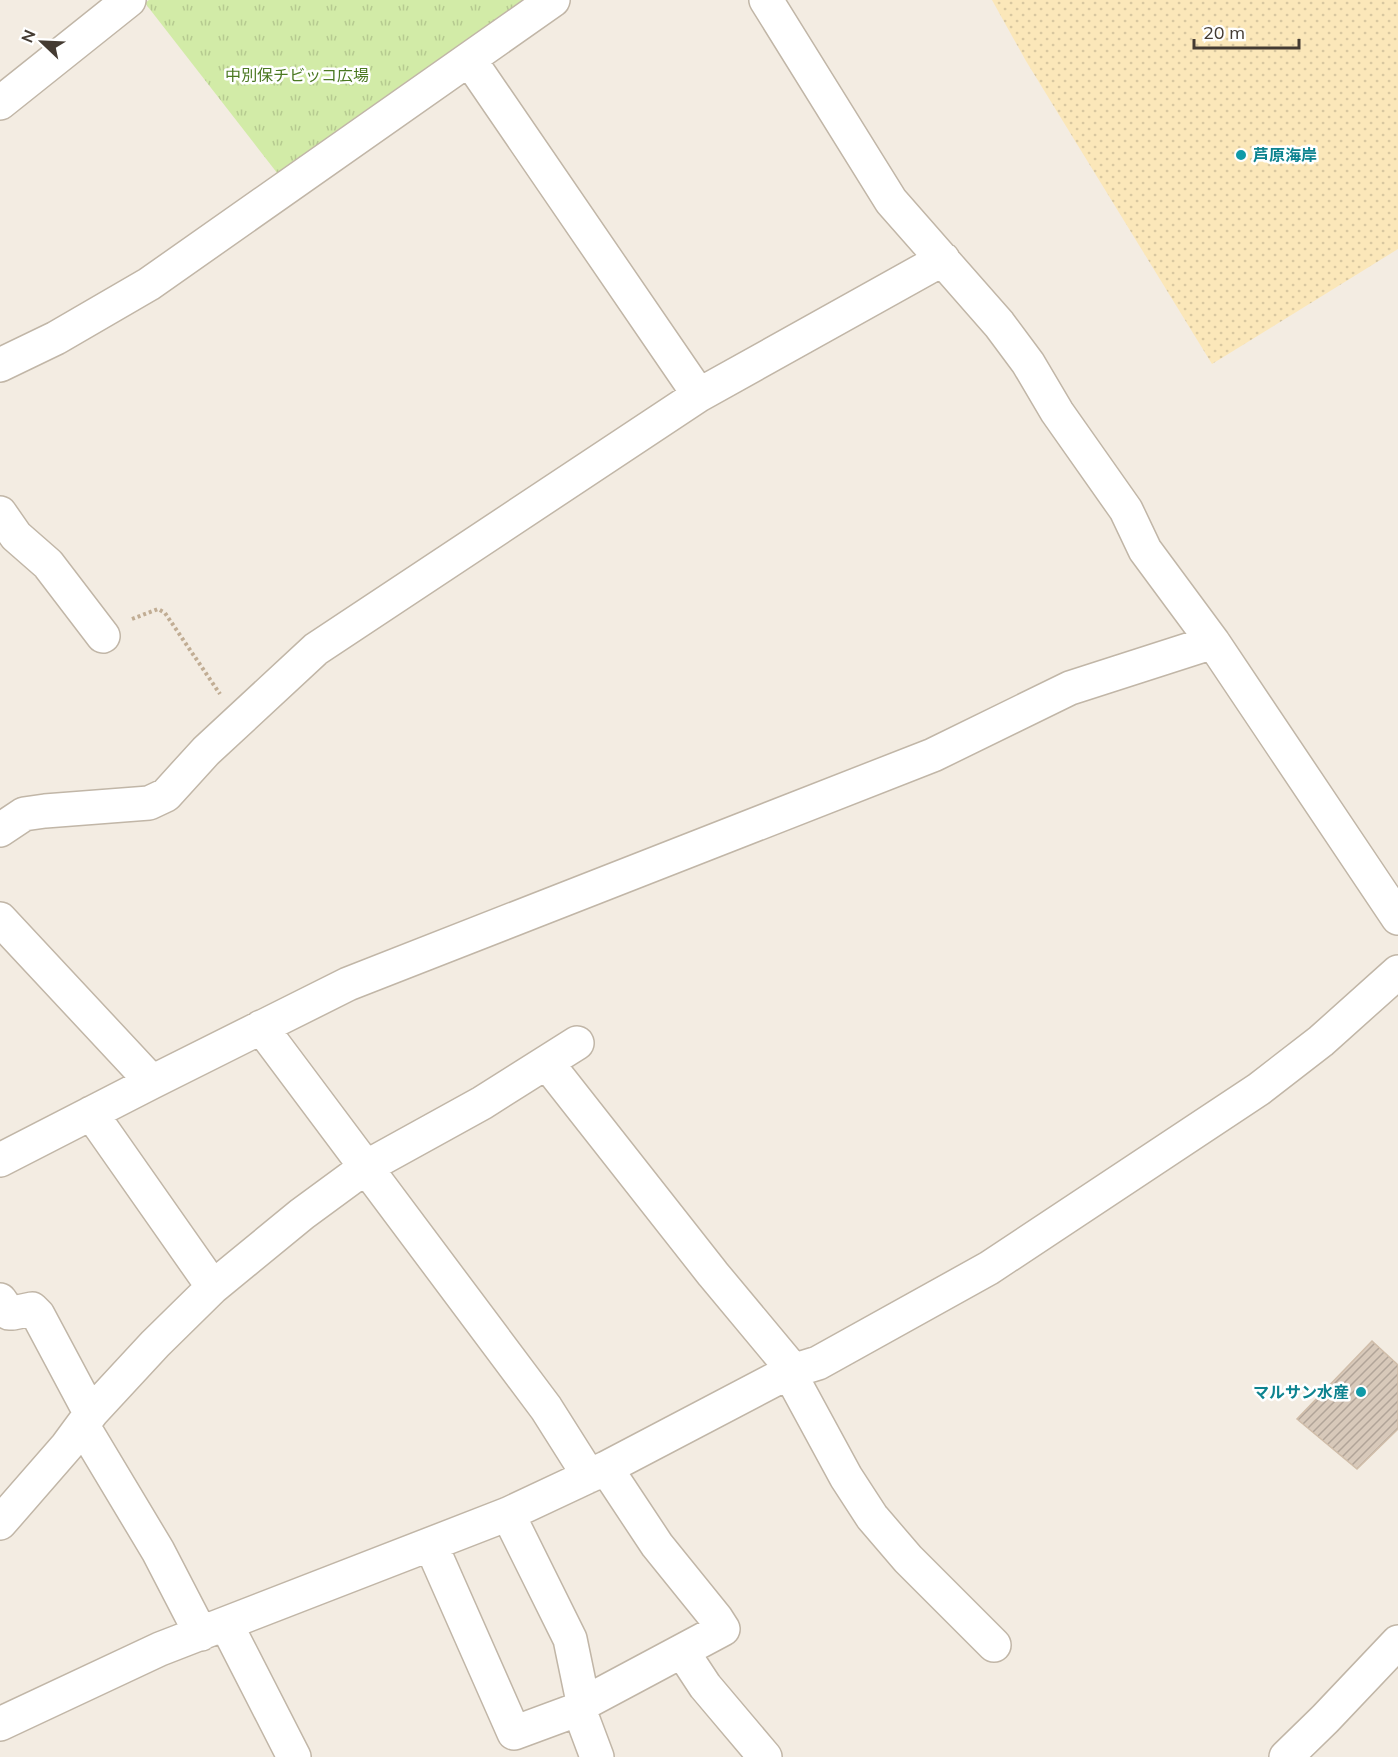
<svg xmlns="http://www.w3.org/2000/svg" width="1398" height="1757" viewBox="0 0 1398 1757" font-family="Mulish,'Noto Sans JP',sans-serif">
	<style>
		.sand { fill: url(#sand-dots) }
		.park { fill: url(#park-tufts) }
		.building { fill: url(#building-hatch); stroke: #d0bda9; stroke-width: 1.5 }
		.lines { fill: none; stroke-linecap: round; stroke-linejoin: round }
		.minor-casing { stroke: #c1b6a7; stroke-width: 36 }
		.path { stroke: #c1ad94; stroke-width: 4; stroke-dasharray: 3 3; stroke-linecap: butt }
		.minor { stroke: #fff; stroke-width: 33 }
		.culture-dot { fill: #0f9aa8; stroke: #fff; stroke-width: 2 }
		.labels { text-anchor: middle; stroke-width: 5; stroke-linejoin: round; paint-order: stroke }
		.park-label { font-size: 16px; fill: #4b7922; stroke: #fff }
		.culture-label { font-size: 16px; font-weight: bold; fill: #0d838f; stroke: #fff; text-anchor: start }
	</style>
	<defs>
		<pattern id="sand-dots" width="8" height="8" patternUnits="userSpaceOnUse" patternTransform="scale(1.5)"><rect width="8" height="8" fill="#fbe7b9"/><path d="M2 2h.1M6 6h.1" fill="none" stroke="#d8c7a0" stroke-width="1.8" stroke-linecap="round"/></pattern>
		<pattern id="park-tufts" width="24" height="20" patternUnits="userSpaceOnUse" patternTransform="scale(1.5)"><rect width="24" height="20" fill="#d2eba7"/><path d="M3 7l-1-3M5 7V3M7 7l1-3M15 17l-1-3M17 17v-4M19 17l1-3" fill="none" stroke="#b6ca90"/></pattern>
		<pattern id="building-hatch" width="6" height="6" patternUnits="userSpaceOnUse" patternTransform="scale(1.5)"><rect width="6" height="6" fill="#d8c9ba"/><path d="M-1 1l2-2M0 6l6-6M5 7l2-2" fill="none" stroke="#b1a498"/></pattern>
	</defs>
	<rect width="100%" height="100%" fill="#f3ece2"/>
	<path class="sand" d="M992,0H1398V249L1212,364L1026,61Z"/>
	<path class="park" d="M149,0H537L281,178L145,3Z"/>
	<path class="building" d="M1372,1341L1398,1365V1429L1357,1469L1297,1419Z"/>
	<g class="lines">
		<g class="minor-casing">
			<path id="minor" d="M766,0L891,201L999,324L1028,363L1057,412L1126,510L1145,550L1213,642L1398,918
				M469,59L699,395
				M0,103L129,0
				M0,365L56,338L149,284L553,0
				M0,513L16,536L48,564L103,636
				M0,830L24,814L45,811L149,803L166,795L206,751L316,649L699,395L943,259
				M0,919L152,1082
				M261,1027L546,1408L589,1476
				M547,1063L713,1274L793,1370
				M91,1113L213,1287
				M0,1160L152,1082L348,984L933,755L1070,688L1213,642
				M0,1300L9,1313H13L32,1309L38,1315L86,1405L92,1412
				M789,1372L846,1477L872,1517L908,1559L994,1645
				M81,1427L89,1436L158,1551L201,1634
				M508,1514L570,1639L582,1697L579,1709L597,1757
				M0,1523L67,1446L92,1412L155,1344L213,1287L302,1214L366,1167L482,1103L577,1043
				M431,1545L514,1733L579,1709
				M226,1624L294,1757
				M682,1651L705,1686L765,1757
				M582,1697L590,1700L723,1629L716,1618L657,1545L606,1468
				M0,1724L160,1649L508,1514L606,1468L789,1372L818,1363L989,1268L1259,1089L1321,1041L1398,972
				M1286,1757L1325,1719L1398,1642"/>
		</g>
		<path class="path" d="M132,619L158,609L165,613L220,694"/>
		<use href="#minor" class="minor"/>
	</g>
	<g class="culture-dot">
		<circle cx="1241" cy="155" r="6"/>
		<circle cx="1361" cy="1392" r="6"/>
	</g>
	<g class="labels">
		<g class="park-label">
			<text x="297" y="81">中別保チビッコ広場</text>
		</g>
		<g class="culture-label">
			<text x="1253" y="161">芦原海岸</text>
			<text x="1349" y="1398" text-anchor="end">マルサン水産</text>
		</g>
	</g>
	<g transform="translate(42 42) rotate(293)" stroke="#ffffff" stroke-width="4.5" paint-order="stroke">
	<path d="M0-4.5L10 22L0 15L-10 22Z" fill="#443b32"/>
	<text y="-9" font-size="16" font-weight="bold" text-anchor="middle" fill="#443b32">N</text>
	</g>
	<path d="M1194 39v9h105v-9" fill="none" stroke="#443b32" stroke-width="3"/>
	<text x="1203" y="39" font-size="18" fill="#443b32" stroke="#ffffff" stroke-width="4.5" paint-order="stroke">20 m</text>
</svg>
